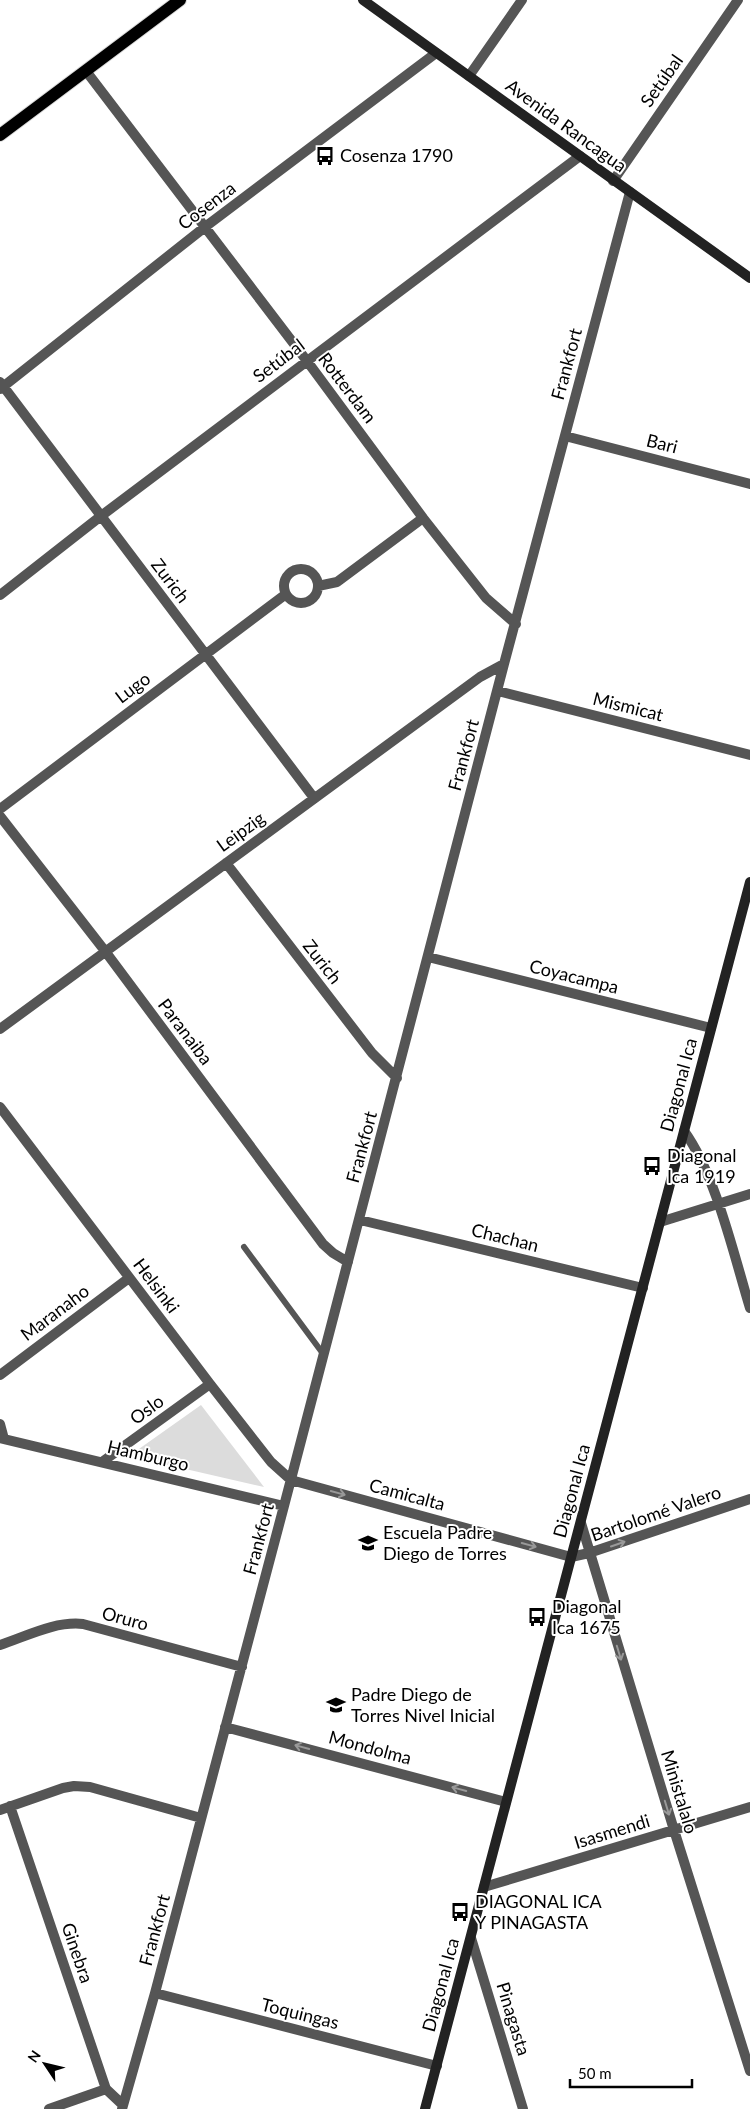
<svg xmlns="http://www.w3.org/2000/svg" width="750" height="2109" viewBox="0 0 750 2109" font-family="Lato,sans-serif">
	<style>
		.green { fill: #dcdcdc }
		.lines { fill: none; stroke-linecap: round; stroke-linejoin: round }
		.primary-casing { stroke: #dbdbdb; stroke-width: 14 }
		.lane { stroke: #555; stroke-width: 6 }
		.street { stroke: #555; stroke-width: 10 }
		.secondary { stroke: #222; stroke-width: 10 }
		.primary { stroke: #000; stroke-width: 12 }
		.oneway { stroke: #999 }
		.labels { text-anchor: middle; stroke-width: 4; stroke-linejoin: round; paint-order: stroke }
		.street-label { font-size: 18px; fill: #000; stroke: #fff }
		.poi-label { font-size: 18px; fill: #000; stroke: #fff; text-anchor: start }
	</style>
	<rect width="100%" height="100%" fill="#fff"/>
	<path class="green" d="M201,1405L264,1487L129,1456Z"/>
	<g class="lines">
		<g class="primary-casing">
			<path id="primary" d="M0,135L180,0"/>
		</g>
		<path class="lane" d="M244,1247L324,1355"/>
		<path class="street" d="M86,71L307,361L423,518L486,598L516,624
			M469,76L522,0
			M613,181L738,0
			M0,382L314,798
			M0,389L205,227L436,53
			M565,436L750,484
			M284 586a17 17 0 1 1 34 0a17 17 0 1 1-34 0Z
			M318,586L337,582L423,518
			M0,595L101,516L580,156
			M498,691L750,755
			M0,809L286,594
			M0,816L105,951L323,1244L333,1253L348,1262
			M226,863L372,1053L397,1078
			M428,957L711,1028
			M0,1029L480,677L504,664
			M0,1107L210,1384L271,1462L291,1480L571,1557L589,1553L750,1499
			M684,1131C716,1175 734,1256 750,1308
			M360,1220L643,1288
			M660,1222L750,1194
			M0,1375L129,1278
			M0,1424L4,1439
			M0,1438L284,1506
			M102,1462L210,1384
			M581,1523L674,1830L750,2071
			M0,1645C27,1636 55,1621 83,1624L242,1667
			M225,1727L506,1802
			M10,1806L106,2089L123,2105
			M0,1810L63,1788L74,1786L90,1787L201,1818
			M484,1887L750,1807
			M471,1938L523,2109
			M155,1993L437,2066
			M49,2109L106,2089
			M122,2109L155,1993L284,1506L504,664L630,192"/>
		<path class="secondary" d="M363,0L750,278
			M425,2109L750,882"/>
		<use href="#primary" class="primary"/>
	</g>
	<defs><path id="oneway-shaft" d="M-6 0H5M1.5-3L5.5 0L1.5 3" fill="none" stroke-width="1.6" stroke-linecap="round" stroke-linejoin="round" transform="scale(1.25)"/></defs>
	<g class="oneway">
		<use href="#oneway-shaft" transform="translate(338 1493) rotate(15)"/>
		<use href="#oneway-shaft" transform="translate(618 1544) rotate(-19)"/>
		<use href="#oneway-shaft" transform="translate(529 1545) rotate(15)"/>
		<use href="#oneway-shaft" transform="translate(619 1653) rotate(73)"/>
		<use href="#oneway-shaft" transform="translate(302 1747) rotate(-165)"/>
		<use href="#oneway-shaft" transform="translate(459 1789) rotate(-165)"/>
		<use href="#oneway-shaft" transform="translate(667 1808) rotate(73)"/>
	</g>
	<defs>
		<g id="bus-bare" transform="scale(1.5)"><path d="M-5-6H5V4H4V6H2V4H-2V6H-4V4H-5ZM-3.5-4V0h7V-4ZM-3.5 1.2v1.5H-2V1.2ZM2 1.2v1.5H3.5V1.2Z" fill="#000" stroke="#fff" stroke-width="2.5" paint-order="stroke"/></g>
		<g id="school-bare" transform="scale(1.5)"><path d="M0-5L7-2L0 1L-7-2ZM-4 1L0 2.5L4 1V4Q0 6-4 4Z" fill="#000" stroke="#fff" stroke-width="2.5" paint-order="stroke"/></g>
	</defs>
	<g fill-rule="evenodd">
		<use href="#bus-bare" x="325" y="156"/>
		<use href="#bus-bare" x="652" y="1166"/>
		<use href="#school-bare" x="368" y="1543"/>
		<use href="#bus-bare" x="537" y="1617"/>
		<use href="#school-bare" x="336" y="1705"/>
		<use href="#bus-bare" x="460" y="1912"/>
	</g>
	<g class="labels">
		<g class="street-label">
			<text transform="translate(662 81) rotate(-55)" y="6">Setúbal</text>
			<text transform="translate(566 126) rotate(36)" y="6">Avenida Rancagua</text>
			<text transform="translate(207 206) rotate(-37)" y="6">Cosenza</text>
			<text transform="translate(279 361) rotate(-37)" y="6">Setúbal</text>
			<text transform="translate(567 364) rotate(-75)" y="6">Frankfort</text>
			<text transform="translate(347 388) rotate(53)" y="6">Rotterdam</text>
			<text transform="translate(662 444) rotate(14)" y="6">Bari</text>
			<text transform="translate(170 581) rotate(53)" y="6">Zurich</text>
			<text transform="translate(133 688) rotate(-37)" y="6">Lugo</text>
			<text transform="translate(628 707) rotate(14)" y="6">Mismicat</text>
			<text transform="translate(464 755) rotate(-75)" y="6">Frankfort</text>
			<text transform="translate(241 832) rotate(-36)" y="6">Leipzig</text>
			<text transform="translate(322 962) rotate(52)" y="6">Zurich</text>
			<text transform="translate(574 977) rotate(14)" y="6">Coyacampa</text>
			<text transform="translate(185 1032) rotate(53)" y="6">Paranaiba</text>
			<text transform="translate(679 1085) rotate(-75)" y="6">Diagonal Ica</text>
			<text transform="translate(362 1147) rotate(-75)" y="6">Frankfort</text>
			<text transform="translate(505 1238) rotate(14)" y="6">Chachan</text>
			<text transform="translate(156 1286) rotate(53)" y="6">Helsinki</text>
			<text transform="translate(55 1313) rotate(-37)" y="6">Maranaho</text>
			<text transform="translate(147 1410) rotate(-36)" y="6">Oslo</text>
			<text transform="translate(148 1456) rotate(13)" y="6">Hamburgo</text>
			<text transform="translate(572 1491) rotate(-75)" y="6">Diagonal Ica</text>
			<text transform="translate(407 1495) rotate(15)" y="6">Camicalta</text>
			<text transform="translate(656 1514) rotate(-19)" y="6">Bartolomé Valero</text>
			<text transform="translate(259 1539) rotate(-75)" y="6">Frankfort</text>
			<text transform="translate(125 1619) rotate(15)" y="6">Oruro</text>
			<text transform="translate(370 1748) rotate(15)" y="6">Mondolma</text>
			<text transform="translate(679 1792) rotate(73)" y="6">Ministalalo</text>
			<text transform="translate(612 1832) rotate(-17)" y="6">Isasmendi</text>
			<text transform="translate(155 1930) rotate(-75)" y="6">Frankfort</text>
			<text transform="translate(77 1953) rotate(71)" y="6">Ginebra</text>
			<text transform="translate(441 1985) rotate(-75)" y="6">Diagonal Ica</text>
			<text transform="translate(300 2014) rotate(14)" y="6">Toquingas</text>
			<text transform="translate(513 2019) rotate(73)" y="6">Pinagasta</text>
		</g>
		<g class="poi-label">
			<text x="340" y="162">Cosenza 1790</text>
			<text x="667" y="1162">Diagonal<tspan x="667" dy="21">Ica 1919</tspan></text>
			<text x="383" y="1539">Escuela Padre<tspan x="383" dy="21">Diego de Torres</tspan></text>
			<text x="552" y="1613">Diagonal<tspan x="552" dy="21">Ica 1675</tspan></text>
			<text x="351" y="1701">Padre Diego de<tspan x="351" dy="21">Torres Nivel Inicial</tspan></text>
			<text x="475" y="1908">DIAGONAL ICA<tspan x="475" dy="21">Y PINAGASTA</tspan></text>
		</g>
	</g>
	<g transform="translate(45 2064) rotate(305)" stroke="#ffffff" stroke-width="4" paint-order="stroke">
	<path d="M0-4L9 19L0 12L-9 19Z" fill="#000000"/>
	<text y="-8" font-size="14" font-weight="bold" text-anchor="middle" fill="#000000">N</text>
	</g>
	<path d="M570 2079v8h122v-8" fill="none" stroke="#000000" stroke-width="2.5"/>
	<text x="578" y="2079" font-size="15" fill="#000000" stroke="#ffffff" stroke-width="4" paint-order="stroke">50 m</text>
</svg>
